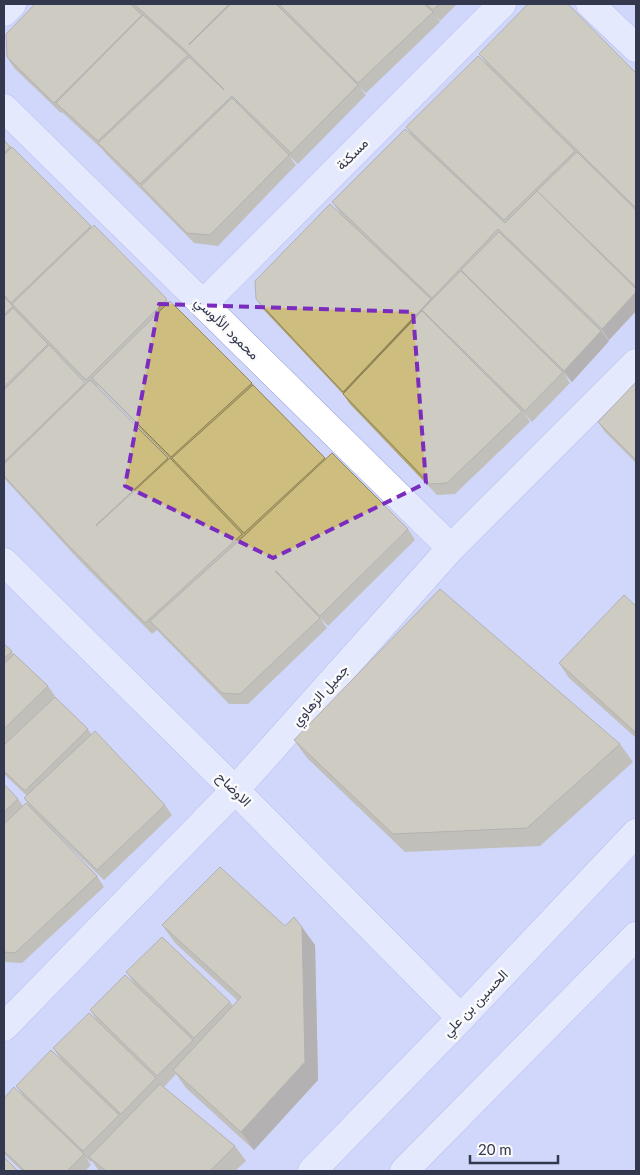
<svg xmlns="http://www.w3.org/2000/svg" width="640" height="1175" viewBox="0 0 640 1175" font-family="Lato,Vazirmatn,sans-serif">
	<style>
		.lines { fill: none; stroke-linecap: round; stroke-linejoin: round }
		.street-casing { stroke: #97a2db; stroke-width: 29 }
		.secondary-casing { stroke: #97a2db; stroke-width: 29 }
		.street { stroke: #fff; stroke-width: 28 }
		.secondary { stroke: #fff; stroke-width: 28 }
		.wall { fill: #b0a36c; fill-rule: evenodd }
		.shaded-wall { fill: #908458 }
		.building { fill: #cdbd7e; stroke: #908458 }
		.marked { fill: none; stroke: #7b2cbf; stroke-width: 4; stroke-dasharray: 10 6; stroke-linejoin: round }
		.labels { text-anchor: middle; stroke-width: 5; stroke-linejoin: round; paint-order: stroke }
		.street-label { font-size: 14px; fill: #33384f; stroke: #fafafa }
	</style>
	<rect width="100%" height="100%" fill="#d0d7fb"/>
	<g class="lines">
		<g class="street-casing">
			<path id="street" d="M590,4L636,48
				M4,12L12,4
				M4,108L451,548
				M203,304L502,4
				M4,562L235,790L461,1018
				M4,1027L235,790L451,548L636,363"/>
		</g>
		<g class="secondary-casing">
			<path id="secondary" d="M312,1171L461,1018L636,833
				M404,1171L636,936"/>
		</g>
		<use href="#street" class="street"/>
		<use href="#secondary" class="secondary"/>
	</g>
	<path class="wall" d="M35,4H457L440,21L436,16L440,22L366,93L360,88L366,95L298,164L289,156L296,165L218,246L194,243L147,195L106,154L102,149L62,112L61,113L14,68L7,57Z
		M479,54L636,73V311L609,340L605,336L609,341L572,382L565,375L570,383L532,422L525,414L530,422L455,494L437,495L350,404L343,394L263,309L256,299L340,213L332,202L411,134L406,127L486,63Z
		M4,140L91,227L252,383L256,388L326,459L408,529L415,540L328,626L320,618L327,628L248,704H229L157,630L152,634L78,559L4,478ZM59,356L87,384H86L85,383ZM97,386H98L169,458V459Z
		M636,382V463L605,432L598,422Z
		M636,606V738L569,678L559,663Z
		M4,644L14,654L48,686L55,696L51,701L88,729L91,734L165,805L172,815L104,880L31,809L24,798L27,796L4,774Z
		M294,740L620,744L633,762L540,846L405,852L307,758Z
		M4,784L18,799L23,806L97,876L104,887L22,963L6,962L4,961Z
		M162,925L285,926L315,945L318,1080L254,1150L186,1088L176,1074L164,1087L160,1083L163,1087L235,1146L246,1161L235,1171H99L92,1161L91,1162L86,1158L91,1165L85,1171H22L4,1154V1098L22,1094L16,1086L60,1058L53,1048L97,1021L90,1010L134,983L126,972L230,1002L233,1006L238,1001L175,943Z"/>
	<path class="shaded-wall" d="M636,292V311L609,340L602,329Z
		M431,299L438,310H422L429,319L351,402L343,392Z
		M601,331L609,341L572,382L564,371Z
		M302,927L315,945L318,1080L254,1150L241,1132Z"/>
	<path class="building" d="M35,4H130L142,15L54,103L7,57L6,34Z
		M134,4H229L189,44V45L231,4H276L358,85L291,153L232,96L140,184L98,143L189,57L224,90V89L185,50Z
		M279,4H424L433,12L358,83Z
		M426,4H439L433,10Z
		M528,4H568L636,73V208L479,54Z
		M143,15L188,55L98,141L56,103Z
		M478,56L575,151L504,220L406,127Z
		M232,98L289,155L210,235L187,233L141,186Z
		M405,129L505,223L537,191L636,289V292L602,329L498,229L432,298L332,202Z
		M4,140L10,147L4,153Z
		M12,147L91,226L11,303L4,295V155Z
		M577,152L636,210V287L537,191Z
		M330,204L431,299L343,392L256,299L255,281Z
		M94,225L167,299L86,380L12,304Z
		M499,232L601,331L564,371L461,270Z
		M461,271L563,372L525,411L422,310Z
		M4,297L13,306L4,315Z
		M170,301L252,383L171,457L92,378Z
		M13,308L48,344L4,387V317Z
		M422,311L522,411L447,483L430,484L343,394Z
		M49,345L85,383L4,462V390Z
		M90,380L168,458L96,525V526L170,458L242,534L145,623L71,548L4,476V464Z
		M636,382V460L598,422Z
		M253,385L325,458L244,533L172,458Z
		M332,453L408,529L320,616L276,571H275L320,618L240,694L222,693L150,621L243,537Z
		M440,589L620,744L527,828L393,834L294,740Z
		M624,595L636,606V730L635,732L559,663Z
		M4,644L12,651L4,659Z
		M14,654L48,686L4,729V664Z
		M55,697L88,729L25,791L4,771V745Z
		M95,731L165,805L97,870L24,798Z
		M4,784L18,799L4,812Z
		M26,803L97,876L15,953L4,952V824Z
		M220,867L285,926L294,917L302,927L305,1062L241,1132L173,1070L241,997L162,925Z
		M162,937L230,1002L194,1038L126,972Z
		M125,975L193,1040L157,1076L90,1010Z
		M89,1013L156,1078L121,1114L53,1048Z
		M51,1050L119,1115L83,1151L16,1086Z
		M160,1084L235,1146L210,1171H106L89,1157Z
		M14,1087L84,1154L67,1171H25L4,1151V1098Z
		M4,1157L18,1171H4Z"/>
	<path d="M0 0H640V1175H0ZM159,304L413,312L426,483L273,558L125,486Z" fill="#d0d7fb" fill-opacity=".55" fill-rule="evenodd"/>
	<path class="marked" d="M159,304L413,312L426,483L273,558L125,486Z"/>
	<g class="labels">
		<g class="street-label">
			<text transform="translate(352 154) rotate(-45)" y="5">مسكنة</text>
			<text transform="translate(227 328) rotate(44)" y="5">محمود الألوسي</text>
			<text transform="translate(320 695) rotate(-48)" y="5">جميل الزهاوي</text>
			<text transform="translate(234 789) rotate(45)" y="5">الاوضاح</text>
			<text transform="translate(475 1003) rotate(-46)" y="5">الحسين بن علي</text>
		</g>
	</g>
	<rect width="640" height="1175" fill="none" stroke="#33384f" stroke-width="10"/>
	<path d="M470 1155v8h88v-8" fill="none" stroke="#33384f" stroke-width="2.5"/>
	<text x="478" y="1155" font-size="15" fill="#33384f" stroke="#fafafa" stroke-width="4" paint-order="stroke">20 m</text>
</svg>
